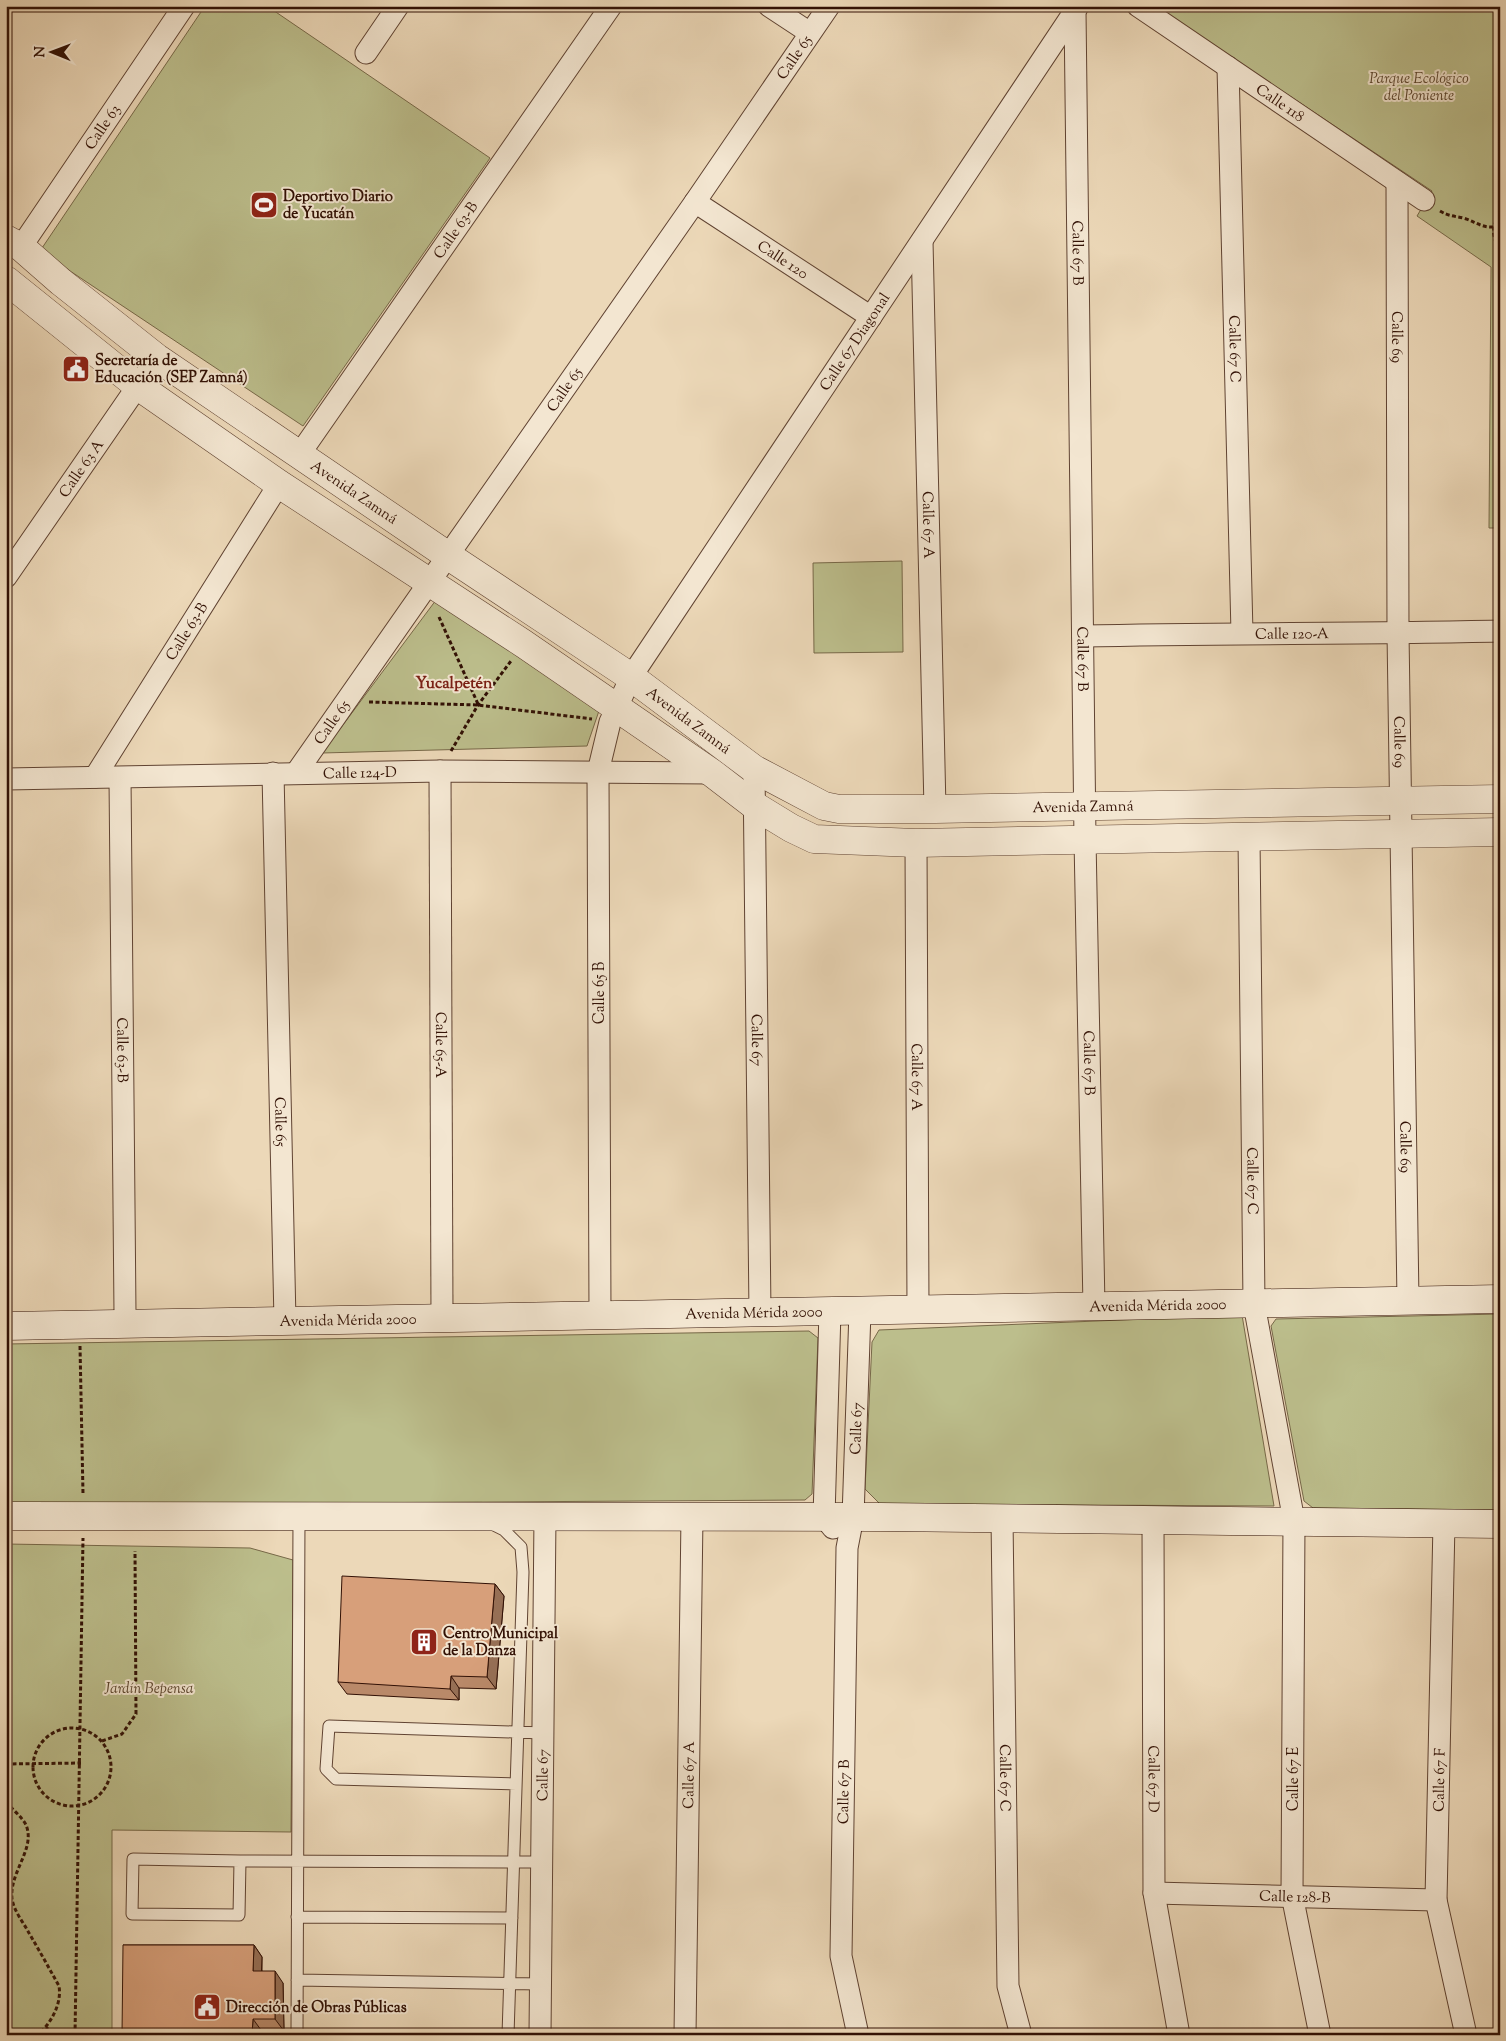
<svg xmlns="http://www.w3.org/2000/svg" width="1506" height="2041" viewBox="0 0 1506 2041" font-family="'Sorts Mill Goudy',serif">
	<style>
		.green { fill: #bcbe8c; stroke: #776848 }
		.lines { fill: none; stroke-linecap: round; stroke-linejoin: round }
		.service-casing { stroke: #604332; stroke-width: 13 }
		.minor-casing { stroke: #604332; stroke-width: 23 }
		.tertiary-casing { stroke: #604332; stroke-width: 29 }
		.secondary-casing { stroke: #321105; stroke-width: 29 }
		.path { stroke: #321105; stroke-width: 3; stroke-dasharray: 4 2.5; stroke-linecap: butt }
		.service { stroke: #f3e6d1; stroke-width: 11 }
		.minor { stroke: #f3e6d1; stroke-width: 21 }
		.tertiary { stroke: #f3e6d1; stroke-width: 28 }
		.secondary { stroke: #f3e6d1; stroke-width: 28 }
		.wall { fill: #b98969; stroke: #321105 }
		.shaded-wall { fill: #966f55; stroke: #321105 }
		.building { fill: #d79f7a; stroke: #321105 }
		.labels { text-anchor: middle; stroke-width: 4; stroke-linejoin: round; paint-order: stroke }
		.street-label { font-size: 15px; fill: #321105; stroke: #f3e6d1 }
		.park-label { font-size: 15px; font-style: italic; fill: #5b452e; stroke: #f3e6d1 }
		.poi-label { font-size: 15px; font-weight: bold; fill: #321105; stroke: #f3e6d1; text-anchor: start }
		.neighbourhood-label { font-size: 16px; font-weight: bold; fill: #7a1f14; stroke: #f3e6d1 }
	</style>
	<rect width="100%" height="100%" fill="#ecd8b8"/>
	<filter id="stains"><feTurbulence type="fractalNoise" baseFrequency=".004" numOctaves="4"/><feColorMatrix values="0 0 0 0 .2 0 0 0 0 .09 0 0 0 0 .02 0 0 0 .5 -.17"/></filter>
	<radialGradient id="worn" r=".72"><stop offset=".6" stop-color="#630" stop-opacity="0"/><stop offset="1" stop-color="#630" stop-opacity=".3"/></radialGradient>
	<path class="green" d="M205,6H267L490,158L303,426L40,251Z
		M1155,6H1500V528H1489L1491,267L1417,216L1432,191Z
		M902,561L903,652L814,653L813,563Z
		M439,596L603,699L587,746L322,753Z
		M1500,1314V1510L1313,1508L1304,1501L1271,1326L1276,1319Z
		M1242,1315L1274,1506L880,1504L865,1489L872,1342L879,1330Z
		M809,1331L818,1338L812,1494L805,1500L6,1505V1344Z
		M6,1544L250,1548L293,1560L291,1832L112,1830V2035H6Z"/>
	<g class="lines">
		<g class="service-casing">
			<path id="service" d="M492,1524L504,1530L521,1547L523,1572L508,2035
				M516,1784L336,1779L326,1769L329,1726L543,1733
				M133,1859L240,1861L239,1915L132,1914Z
				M240,1861L542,1862
				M297,1917L512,1918
				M297,1980L541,1984
				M297,2035L299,1516"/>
		</g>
		<g class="minor-casing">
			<g id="minor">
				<path d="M769,6L810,33"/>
				<path id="s1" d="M1138,6L1424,200"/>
				<path id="s2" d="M1075,11L1085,839L1094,1307"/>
				<path d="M366,53L398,6"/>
				<path id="s3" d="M1228,67L1242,633"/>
				<path id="s4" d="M1397,182L1398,633L1408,1301"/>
				<path id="s5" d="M695,202L871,317"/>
				<path id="s6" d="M922,241L935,809"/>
				<path id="s7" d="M21,247L184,6"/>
				<path id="s8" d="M299,455L611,6"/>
				<path id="s9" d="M6,577L157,358"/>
				<path id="s10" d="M1083,636C1222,633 1361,634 1500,631"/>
				<path id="s11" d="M754,769L760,1313"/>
				<path id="s12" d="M440,771L442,1319"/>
				<path id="s13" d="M273,773L285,1321"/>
				<path id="s14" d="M296,773L695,202L829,6"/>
				<path id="s15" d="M95,777L279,484"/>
				<path id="s16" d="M120,778L125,1313L127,1324"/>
				<path id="s17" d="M6,779L440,771L712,773"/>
				<path id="s18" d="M1249,837L1254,1304L1294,1521L1292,1895L1320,2035"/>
				<path id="s19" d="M916,843L918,1310"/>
				<path d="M830,1311L824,1517L833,1528"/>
				<path id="s20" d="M600,1316L598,772L610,722L631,677L1078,6"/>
				<path id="s21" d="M1002,1518L1008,1986L1021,2035"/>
				<path id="s22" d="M1153,1520L1154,1893L1179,2035"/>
				<path d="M1444,1523L1436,1900L1466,2035"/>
				<path id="s23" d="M1154,1893L1436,1900"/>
				<path id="s24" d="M540,2035L545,1516"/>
				<path id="s25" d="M685,2035L692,1516"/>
				<path id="s26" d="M858,2035L841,1956L847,1548L853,1517L860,1311"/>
			</g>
		</g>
		<g class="tertiary-casing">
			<g id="tertiary">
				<path id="s27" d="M6,239L21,247L61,282L157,358L447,555L631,677L754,769L824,806L839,809H935L1500,799"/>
				<path d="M6,280L138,386L279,484L524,644L712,773L755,806L791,828L814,839L916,843L1500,832"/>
			</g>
		</g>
		<g class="secondary-casing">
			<g id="secondary">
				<path id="s28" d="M6,1326L1500,1299"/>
				<path d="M6,1516L881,1517L1500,1524"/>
			</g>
		</g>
		<path class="path" d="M1440,211C1448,216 1454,216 1463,218C1474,221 1482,228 1493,227
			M1500,215C1491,226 1492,238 1500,249
			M439,617L478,704
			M369,702L478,705L592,719
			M451,751L478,705L511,661
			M80,1346L83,1494
			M33 1767a39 39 0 1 1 78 0a39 39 0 1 1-78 0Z
			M102,1741L122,1734L136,1714L135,1551
			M6,1764L81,1763
			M6,1802C12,1809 22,1817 26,1825C36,1849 9,1872 12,1899C14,1911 23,1922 29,1933C39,1950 49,1968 59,1986C62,2004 51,2023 38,2035
			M47,2027V2035
			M75,2035L83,1538"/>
		<use href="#service" class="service"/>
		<use href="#minor" class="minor"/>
		<use href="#tertiary" class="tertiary"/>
		<use href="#secondary" class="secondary"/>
	</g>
	<path class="wall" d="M495,1584L504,1596L496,1689L459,1688V1700L347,1694L338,1682Z
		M123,1945H254L262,1957V1971L283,1983L284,2031L261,2030Z"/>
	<path class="shaded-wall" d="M495,1584L504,1596L496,1689L487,1677Z
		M451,1676L459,1688V1700L450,1689Z
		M254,1945L262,1957L261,1983L253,1971Z
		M275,1971L283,1983L284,2031L275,2019Z
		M253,2019L261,2030V2035H252Z"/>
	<path class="building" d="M342,1576L495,1584L487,1677L451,1676L450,1689L338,1682Z
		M123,1945H254L253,1971H275V2019H253L252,2035H122Z"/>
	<defs>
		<g id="stadium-square" transform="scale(1.4375)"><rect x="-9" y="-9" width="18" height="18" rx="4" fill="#8f2418" stroke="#f3e6d1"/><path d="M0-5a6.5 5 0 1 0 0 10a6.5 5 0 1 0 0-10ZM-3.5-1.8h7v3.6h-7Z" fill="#fff"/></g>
		<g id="civic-square" transform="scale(1.4375)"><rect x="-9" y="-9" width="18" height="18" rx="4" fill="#8f2418" stroke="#f3e6d1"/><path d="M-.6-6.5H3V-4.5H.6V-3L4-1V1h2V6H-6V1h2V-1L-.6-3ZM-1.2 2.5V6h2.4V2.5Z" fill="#fff"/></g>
		<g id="building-square" transform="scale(1.4375)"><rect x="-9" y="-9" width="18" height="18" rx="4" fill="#8f2418" stroke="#f3e6d1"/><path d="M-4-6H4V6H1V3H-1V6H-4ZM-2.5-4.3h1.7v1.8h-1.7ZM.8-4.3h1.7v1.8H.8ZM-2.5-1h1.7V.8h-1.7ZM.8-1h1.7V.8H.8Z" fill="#fff"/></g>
	</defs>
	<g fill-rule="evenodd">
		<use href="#stadium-square" x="264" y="205"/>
		<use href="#civic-square" x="76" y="369"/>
		<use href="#building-square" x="424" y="1642"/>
		<use href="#civic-square" x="207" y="2007"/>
	</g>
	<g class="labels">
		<g class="street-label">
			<text dy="5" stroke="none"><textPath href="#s14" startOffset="872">Calle 65</textPath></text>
			<text dy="5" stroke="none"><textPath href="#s1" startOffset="172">Calle 118</textPath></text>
			<text dy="5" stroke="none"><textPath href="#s7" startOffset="145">Calle 63</textPath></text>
			<text dy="5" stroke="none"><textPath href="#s8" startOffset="274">Calle 63-B</textPath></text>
			<text dy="5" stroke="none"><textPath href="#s2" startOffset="242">Calle 67 B</textPath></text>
			<text dy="5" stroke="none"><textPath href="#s5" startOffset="105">Calle 120</textPath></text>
			<text dy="5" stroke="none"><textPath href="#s4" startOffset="155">Calle 69</textPath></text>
			<text dy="5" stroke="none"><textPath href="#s20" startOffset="1048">Calle 67 Diagonal</textPath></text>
			<text dy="5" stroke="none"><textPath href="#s3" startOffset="282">Calle 67 C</textPath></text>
			<text dy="5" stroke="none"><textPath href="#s14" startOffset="468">Calle 65</textPath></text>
			<text dy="5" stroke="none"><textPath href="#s9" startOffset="132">Calle 63 A</textPath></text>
			<text dy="5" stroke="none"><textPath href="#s27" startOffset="431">Avenida Zamná</textPath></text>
			<text dy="5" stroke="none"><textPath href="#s6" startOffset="284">Calle 67 A</textPath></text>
			<text dy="5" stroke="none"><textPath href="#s15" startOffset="172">Calle 63-B</textPath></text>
			<text dy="5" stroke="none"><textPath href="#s10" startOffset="209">Calle 120-A</textPath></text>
			<text dy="5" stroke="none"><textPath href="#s2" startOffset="648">Calle 67 B</textPath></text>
			<text dy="5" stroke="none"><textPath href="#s27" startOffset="836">Avenida Zamná</textPath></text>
			<text dy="5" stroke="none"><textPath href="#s14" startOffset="62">Calle 65</textPath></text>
			<text dy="5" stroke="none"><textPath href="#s4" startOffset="560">Calle 69</textPath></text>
			<text dy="5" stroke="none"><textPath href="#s17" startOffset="354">Calle 124-D</textPath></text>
			<text dy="5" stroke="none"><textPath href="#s27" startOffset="1256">Avenida Zamná</textPath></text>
			<text transform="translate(599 993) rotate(-90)" y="5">Calle 65 B</text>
			<text dy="5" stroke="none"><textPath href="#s11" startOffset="271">Calle 67</textPath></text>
			<text dy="5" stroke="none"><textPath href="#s12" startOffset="274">Calle 65-A</textPath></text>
			<text dy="5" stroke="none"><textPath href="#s16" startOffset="272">Calle 63-B</textPath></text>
			<text dy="5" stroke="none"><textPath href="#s2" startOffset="1052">Calle 67 B</textPath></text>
			<text dy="5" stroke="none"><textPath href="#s19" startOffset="234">Calle 67 A</textPath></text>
			<text dy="5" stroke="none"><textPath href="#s13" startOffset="349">Calle 65</textPath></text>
			<text dy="5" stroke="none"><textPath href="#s4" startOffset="965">Calle 69</textPath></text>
			<text dy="5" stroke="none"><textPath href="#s18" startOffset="344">Calle 67 C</textPath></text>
			<text dy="5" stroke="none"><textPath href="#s28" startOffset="1152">Avenida Mérida 2000</textPath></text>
			<text dy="5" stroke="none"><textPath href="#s28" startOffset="748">Avenida Mérida 2000</textPath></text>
			<text dy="5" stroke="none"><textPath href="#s28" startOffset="342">Avenida Mérida 2000</textPath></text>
			<text dy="5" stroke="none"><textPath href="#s26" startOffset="609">Calle 67</textPath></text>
			<text dy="5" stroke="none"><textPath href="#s24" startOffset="260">Calle 67</textPath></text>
			<text dy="5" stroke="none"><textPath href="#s25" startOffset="260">Calle 67 A</textPath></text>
			<text dy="5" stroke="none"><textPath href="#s21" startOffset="260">Calle 67 C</textPath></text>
			<text dy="5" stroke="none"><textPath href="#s22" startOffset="259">Calle 67 D</textPath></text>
			<text transform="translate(1293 1779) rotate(-90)" y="5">Calle 67 E</text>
			<text transform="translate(1439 1780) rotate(-89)" y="5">Calle 67 F</text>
			<text dy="5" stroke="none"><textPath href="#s26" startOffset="245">Calle 67 B</textPath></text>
			<text dy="5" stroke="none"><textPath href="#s23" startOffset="141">Calle 128-B</textPath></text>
		</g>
		<g class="park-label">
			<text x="1419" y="83">Parque Ecológico<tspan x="1419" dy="17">del Poniente</tspan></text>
			<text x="149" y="1693">Jardín Bepensa</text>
		</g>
		<g class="poi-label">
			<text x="283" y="201">Deportivo Diario<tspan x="283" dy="17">de Yucatán</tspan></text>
			<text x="95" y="365">Secretaría de<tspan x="95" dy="17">Educación (SEP Zamná)</tspan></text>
			<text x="443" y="1638">Centro Municipal<tspan x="443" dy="17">de la Danza</tspan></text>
			<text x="226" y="2012">Dirección de Obras Públicas</text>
		</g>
		<g class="neighbourhood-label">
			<text x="454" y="688">Yucalpetén</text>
		</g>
	</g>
	<rect width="1506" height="2041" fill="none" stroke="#ecd8b8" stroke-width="25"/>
	<rect x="8" y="8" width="1491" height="2026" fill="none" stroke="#321105" stroke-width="2.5"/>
	<rect x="12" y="12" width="1481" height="2016" fill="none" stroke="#321105"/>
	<g transform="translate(52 52) rotate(271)" stroke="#f3e6d1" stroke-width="4" paint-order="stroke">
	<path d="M0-4L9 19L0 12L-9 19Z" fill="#321105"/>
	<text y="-8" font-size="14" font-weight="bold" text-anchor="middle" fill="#321105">N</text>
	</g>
	<rect width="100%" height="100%" filter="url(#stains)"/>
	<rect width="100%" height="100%" fill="url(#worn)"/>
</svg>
